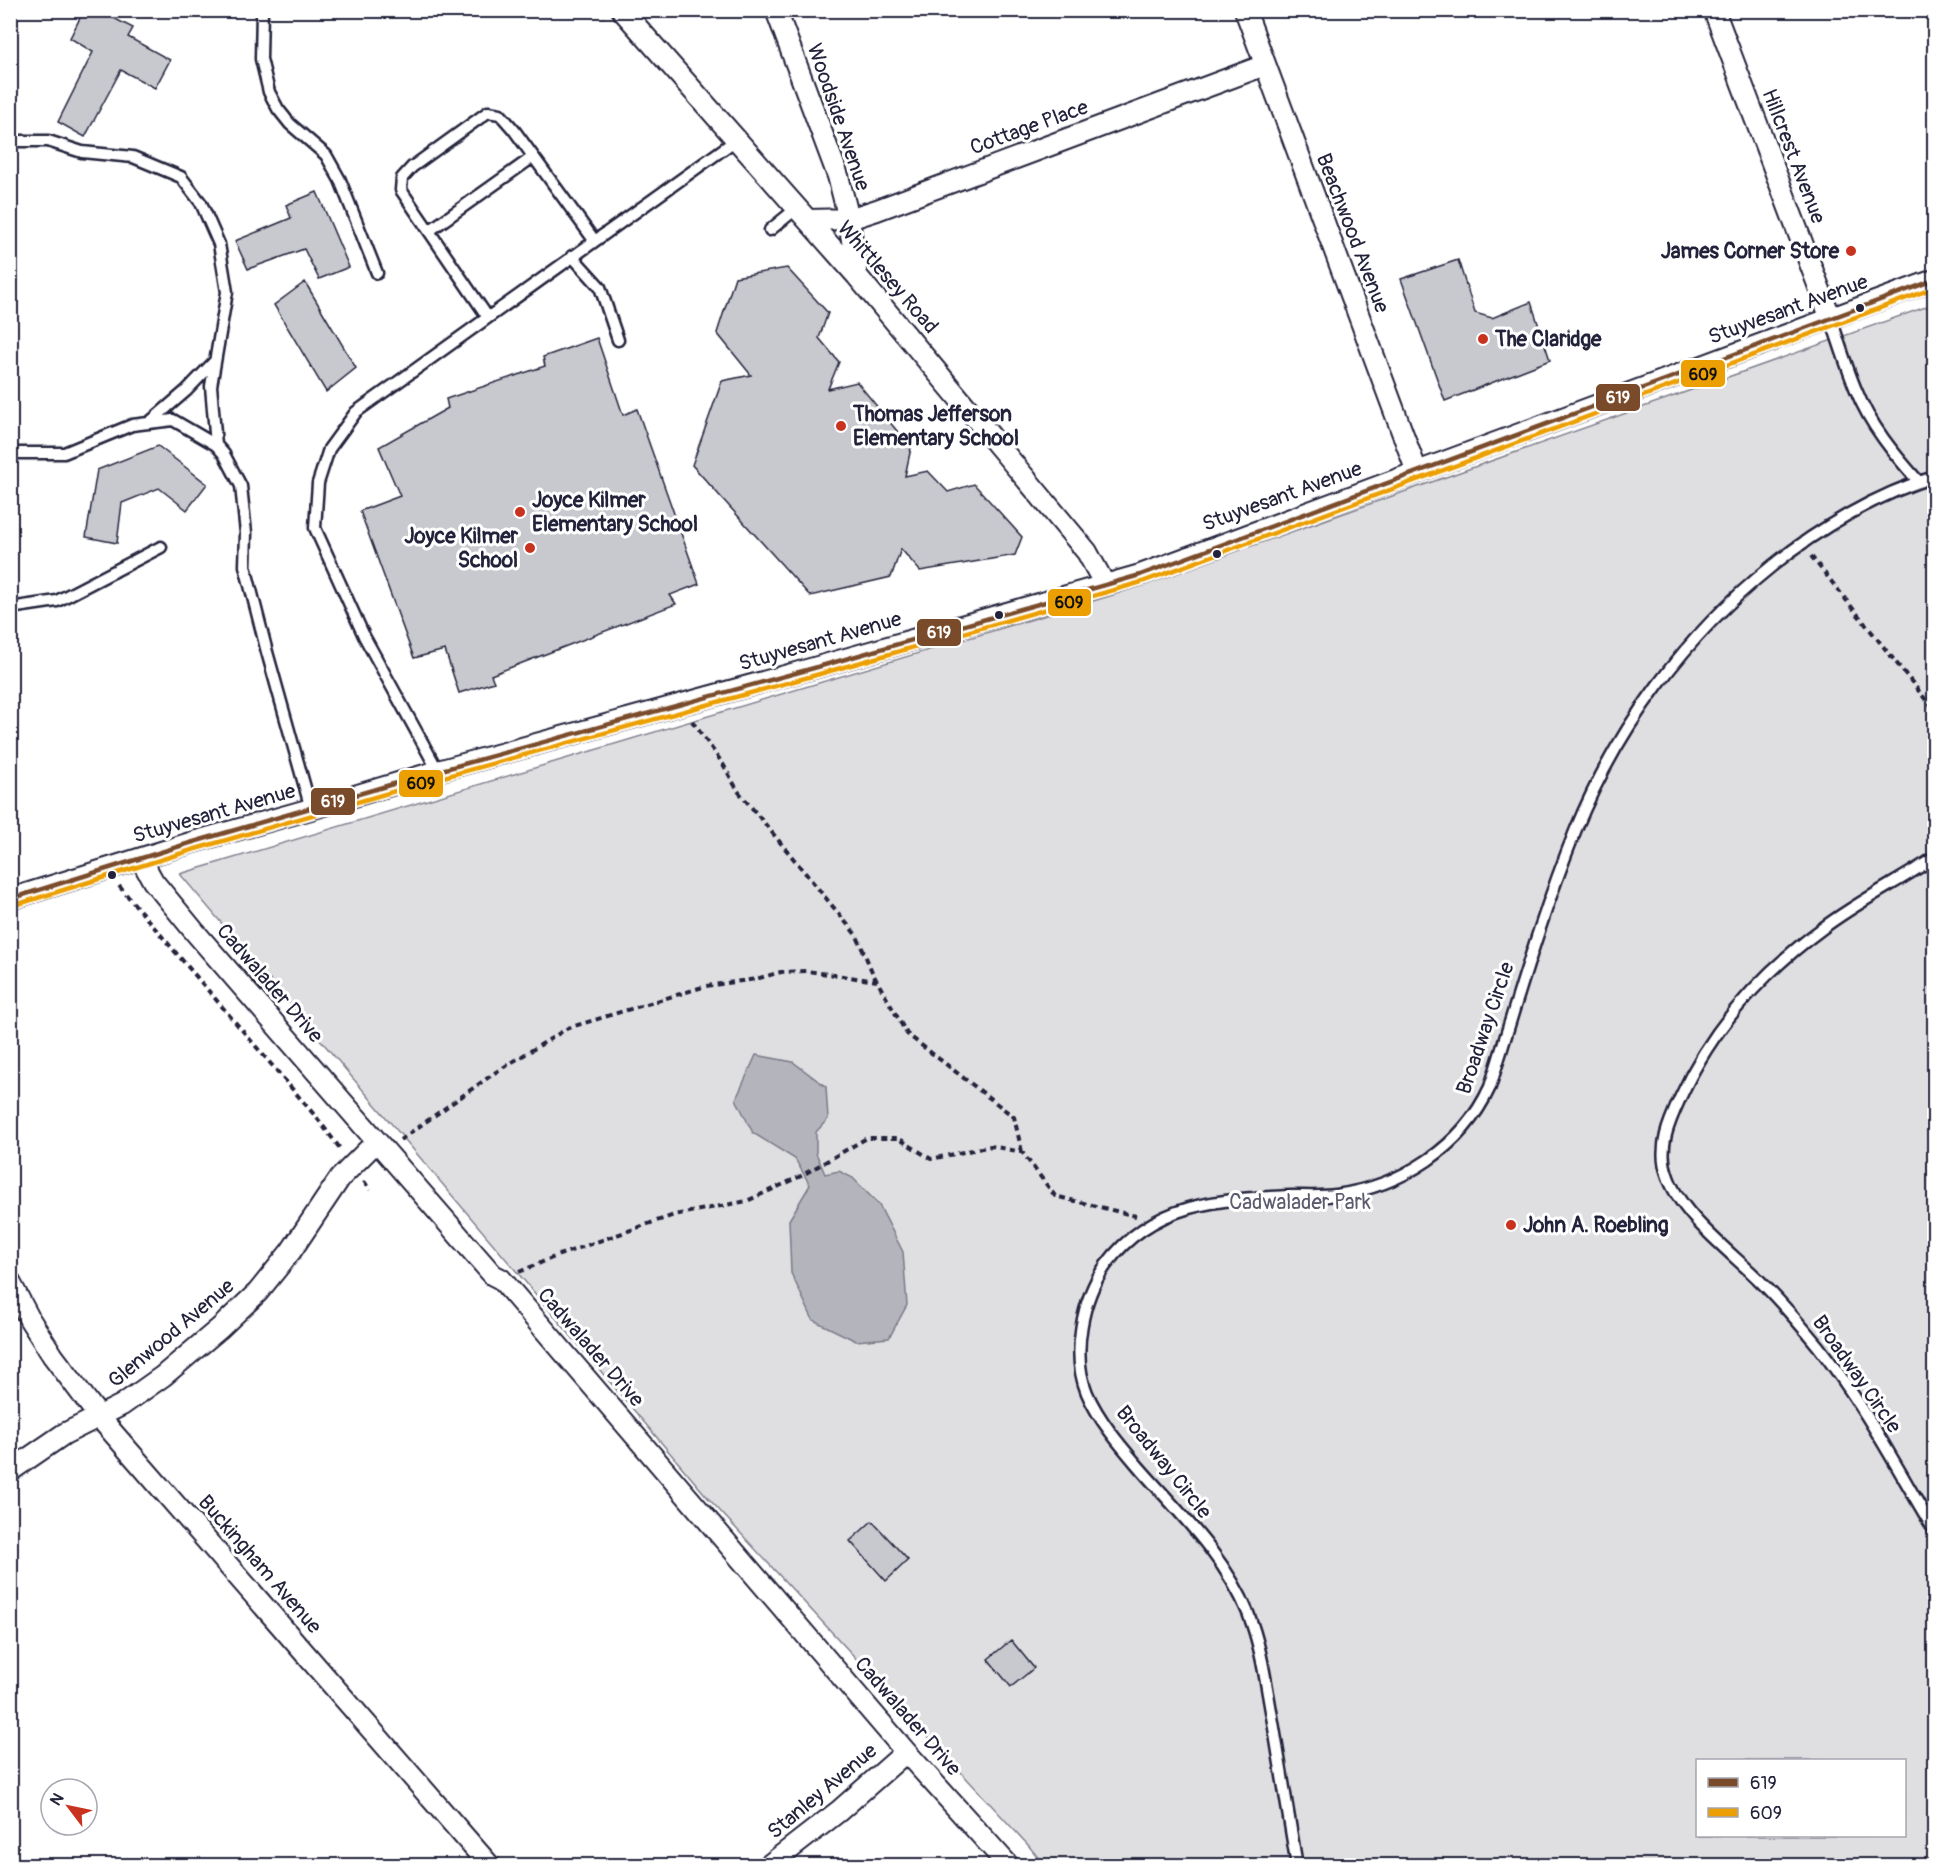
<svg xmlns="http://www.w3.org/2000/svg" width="1945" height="1876" viewBox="0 0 1945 1876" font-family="Pangolin,sans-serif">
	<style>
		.green { fill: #dfdfe2; stroke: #80808e; stroke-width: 1.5; fill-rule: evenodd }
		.water { fill: #b4b4bc; stroke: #7a7a88; stroke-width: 1.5 }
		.building { fill: #c8c8cf; stroke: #22223b; stroke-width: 1.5 }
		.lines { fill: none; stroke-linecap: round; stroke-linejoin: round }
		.lane-casing { stroke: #22223b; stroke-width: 15 }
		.street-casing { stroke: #22223b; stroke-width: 24 }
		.path { stroke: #22223b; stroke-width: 4; stroke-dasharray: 6 4.5; stroke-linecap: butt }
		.lane { stroke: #fff; stroke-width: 10 }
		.street { stroke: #fff; stroke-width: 20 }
		.bus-1-casing { stroke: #fff; stroke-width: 9 }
		.bus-2-casing { stroke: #fff; stroke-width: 9 }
		.bus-1 { stroke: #7a4b2a; stroke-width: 4.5 }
		.bus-2 { stroke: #ec9f03; stroke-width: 4.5 }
		.poi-dot { fill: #c8321e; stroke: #fff; stroke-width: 2 }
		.bus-dot { fill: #22223b; stroke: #fff; stroke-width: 2 }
		.labels { text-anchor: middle; stroke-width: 6; stroke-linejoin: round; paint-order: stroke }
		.street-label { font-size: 21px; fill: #22223b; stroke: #fff }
		.poi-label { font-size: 21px; font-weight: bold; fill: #22223b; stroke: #fff; text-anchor: start }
		.park-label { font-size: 21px; fill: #5b5b6d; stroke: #fff }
		.line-badge { stroke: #fff; stroke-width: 2 }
		.badge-label { font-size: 16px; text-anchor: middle; font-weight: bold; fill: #fff }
		.pale-badge-label { font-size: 16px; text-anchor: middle; font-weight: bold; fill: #111 }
	</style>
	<rect width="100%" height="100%" fill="#fff"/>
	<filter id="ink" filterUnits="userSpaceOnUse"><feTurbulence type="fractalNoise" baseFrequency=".0167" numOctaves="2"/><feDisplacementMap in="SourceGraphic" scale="12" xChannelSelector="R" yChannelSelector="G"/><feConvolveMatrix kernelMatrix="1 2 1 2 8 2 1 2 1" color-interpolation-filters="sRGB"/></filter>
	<g filter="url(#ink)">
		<path class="green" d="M1934,304V1865H1044L1028,1845L709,1499L180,874L1113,595ZM1698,1760H1904V1836H1698Z"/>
		<path class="water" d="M756,1055L793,1062L826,1087L828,1119L816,1132V1153L825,1174L839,1171L853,1178L879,1205L903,1252L907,1305L889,1338L856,1341L813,1320L791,1273L789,1220L810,1185L795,1159L753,1133L736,1099Z"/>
		<path class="building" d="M84,10H98L133,28L128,37L170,60L155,88L121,70L85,137L58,122L93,52L70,38Z
			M317,192L349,267L319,279L304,249L248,269L235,241L291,218L286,205Z
			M1458,260L1475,313L1492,318L1531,302L1550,360L1445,401L1401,279Z
			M787,268L828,313L819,338L839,362L828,389L857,382L911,448L905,476L928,471L948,492L974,484L1022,537L1015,555L920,571L901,549L891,577L810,596L692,465L722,381L751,375L717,333L735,277Z
			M305,282L356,368L326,392L274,305Z
			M597,338L623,415L637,409L699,584L670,595L676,604L491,675L494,682L459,693L445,650L414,658L360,511L400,496L379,447L448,408L446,399L545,366L543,357Z
			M158,446L207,484L187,510L159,488L122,503L117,543L86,537L97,470Z
			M872,1521L908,1560L886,1581L850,1541Z
			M1011,1640L1034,1668L1011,1687L988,1659Z"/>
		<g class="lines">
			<g class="lane-casing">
				<path id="lane" d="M262,10L261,59L269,92L278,109L290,124L326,155L340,180L377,273
					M10,141H48L82,152L133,157L181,177L201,203L219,244L227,292L211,386L216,445
					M770,230L797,208
					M429,231L533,157
					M572,256L600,287L618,340
					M487,316L401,190L402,178L412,167L488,112L500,114L514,130L594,240
					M1831,319C1839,342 1846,366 1856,390C1870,425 1894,454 1919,482
					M150,422L186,391L215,361
					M10,453H64L132,425L173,420L216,445L224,454L241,486L246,533L245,566L267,652L311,809
					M10,608L57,601L161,547
					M438,771L364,636L315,528L318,483L329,449L356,412L736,140
					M1934,858C1899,881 1856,903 1823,928C1763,972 1712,1028 1681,1096C1670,1120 1657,1147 1667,1174C1680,1215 1730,1251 1761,1282C1781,1302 1800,1324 1818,1346C1863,1403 1897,1468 1934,1530
					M1297,1866C1289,1818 1281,1770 1273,1722C1266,1685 1262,1648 1248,1613C1225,1556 1178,1512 1138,1466C1120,1445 1098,1419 1087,1393C1071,1355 1082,1298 1106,1265C1152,1202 1220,1199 1292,1196C1306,1196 1322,1197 1336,1195C1402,1186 1462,1148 1490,1087C1517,1001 1542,913 1576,829C1618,727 1686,635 1772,566C1818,529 1877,494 1934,477"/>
			</g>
			<g class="street-casing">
				<path id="street" d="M622,10L857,276L1087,552L1105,585
					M776,10L838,176L849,219L857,276
					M1245,10L1417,472
					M1714,10L1831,319
					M808,220L849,219L877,210L1265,65
					M141,859L153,881L194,931L493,1275L501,1279L906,1752L1009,1866
					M10,899L190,843L311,809L438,771L814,668L1140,575L1934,280
					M10,1282L30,1320L53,1356L100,1418L490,1866
					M10,1471L64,1434L122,1405L163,1376L220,1328L258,1292L291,1251L340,1178L376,1142
					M768,1866L839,1811L906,1752"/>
			</g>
			<path class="path" d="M596,10L603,18
				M1811,556L1934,710
				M692,721L723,764L738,791L857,936L873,974L907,1034L1014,1117L1022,1152
				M119,886L317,1118L342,1151
				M400,1140L496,1072L568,1028L706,986L756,979L781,972L807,971L877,981
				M364,1181L370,1190
				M519,1272L559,1255L674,1215L747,1201L799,1177L867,1138H898L931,1159L991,1146L1022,1152L1055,1196L1136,1216"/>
			<use href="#lane" class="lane"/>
			<use href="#street" class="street"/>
			<g class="bus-1-casing">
				<path id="bus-1" d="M10,899L190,843L438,771L814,668L1140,575L1934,280"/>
			</g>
			<g class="bus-2-casing">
				<path id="bus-2" d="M12,906L192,850L440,778L816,675L1142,582L1934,288"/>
			</g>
			<use href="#bus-1" class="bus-1"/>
			<use href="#bus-2" class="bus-2"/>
		</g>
	</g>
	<g class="poi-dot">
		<circle cx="1851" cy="251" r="6"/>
		<circle cx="1483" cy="339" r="6"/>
		<circle cx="841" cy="426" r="6"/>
		<circle cx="520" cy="512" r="6"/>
		<circle cx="530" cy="548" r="6"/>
		<circle cx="1511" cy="1225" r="6"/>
	</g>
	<g class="bus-dot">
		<circle cx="1860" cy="308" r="5"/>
		<circle cx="1217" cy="554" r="5"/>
		<circle cx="999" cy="615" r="5"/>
		<circle cx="112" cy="875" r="5"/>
	</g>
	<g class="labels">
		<g class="street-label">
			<text transform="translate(839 117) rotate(71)" y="7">Woodside Avenue</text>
			<text transform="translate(1029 127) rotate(-20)" y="7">Cottage Place</text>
			<text transform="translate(1794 156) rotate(69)" y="7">Hillcrest Avenue</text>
			<text transform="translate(1353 233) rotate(69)" y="7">Beachwood Avenue</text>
			<text transform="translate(888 277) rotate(49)" y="7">Whittlesey Road</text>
			<text transform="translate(1788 309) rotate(-20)" y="7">Stuyvesant Avenue</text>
			<text transform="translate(1282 496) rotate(-20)" y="7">Stuyvesant Avenue</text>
			<text transform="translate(820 641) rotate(-16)" y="7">Stuyvesant Avenue</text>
			<text transform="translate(214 813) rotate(-16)" y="7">Stuyvesant Avenue</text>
			<text transform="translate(270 983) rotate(49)" y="7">Cadwalader Drive</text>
			<text transform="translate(1485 1028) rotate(-71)" y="7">Broadway Circle</text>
			<text transform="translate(171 1333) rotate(-40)" y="7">Glenwood Avenue</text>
			<text transform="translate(591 1347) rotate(49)" y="7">Cadwalader Drive</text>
			<text transform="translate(1857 1374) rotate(55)" y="7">Broadway Circle</text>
			<text transform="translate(1164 1462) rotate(51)" y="7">Broadway Circle</text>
			<text transform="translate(260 1564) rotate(49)" y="7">Buckingham Avenue</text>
			<text transform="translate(908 1716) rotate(49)" y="7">Cadwalader Drive</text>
			<text transform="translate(822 1791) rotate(-40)" y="7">Stanley Avenue</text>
		</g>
		<g class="poi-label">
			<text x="1839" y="258" text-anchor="end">James Corner Store</text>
			<text x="1495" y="346">The Claridge</text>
			<text x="853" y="421">Thomas Jefferson<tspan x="853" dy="24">Elementary School</tspan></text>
			<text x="532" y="507">Joyce Kilmer<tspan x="532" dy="24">Elementary School</tspan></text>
			<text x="518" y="543" text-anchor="end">Joyce Kilmer<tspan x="518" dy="24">School</tspan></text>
			<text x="1523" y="1232">John A. Roebling</text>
		</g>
		<g class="park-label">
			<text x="1300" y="1209">Cadwalader Park</text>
		</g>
	</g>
	<g class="line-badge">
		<rect x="1680" y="359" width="46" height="29" rx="6" fill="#ec9f03"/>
		<rect x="1595" y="383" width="46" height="29" rx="6" fill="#7a4b2a"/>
		<rect x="1047" y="588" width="45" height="29" rx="6" fill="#ec9f03"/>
		<rect x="916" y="618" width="46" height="29" rx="6" fill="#7a4b2a"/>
		<rect x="398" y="769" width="46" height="29" rx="6" fill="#ec9f03"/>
		<rect x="310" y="787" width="46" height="29" rx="6" fill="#7a4b2a"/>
	</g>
	<g class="badge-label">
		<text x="1618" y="403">619</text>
		<text x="939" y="638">619</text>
		<text x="333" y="807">619</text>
	</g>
	<g class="pale-badge-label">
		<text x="1703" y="380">609</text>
		<text x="1069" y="608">609</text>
		<text x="421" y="789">609</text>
	</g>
	<rect width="1945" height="1876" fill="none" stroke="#fff" stroke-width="36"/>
	<rect x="18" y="18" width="1909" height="1840" fill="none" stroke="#22223b" stroke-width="2" filter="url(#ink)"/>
	<rect x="1696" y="1759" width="210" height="78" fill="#ffffff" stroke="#a7a7b1" stroke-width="1.5"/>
	<rect x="1708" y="1778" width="30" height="9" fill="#7a4b2a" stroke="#a7a7b1" stroke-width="1.5"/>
	<text x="1750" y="1789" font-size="18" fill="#22223b">619</text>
	<rect x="1708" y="1808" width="30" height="9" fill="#ec9f03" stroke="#a7a7b1" stroke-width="1.5"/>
	<text x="1750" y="1819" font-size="18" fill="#22223b">609</text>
	<g transform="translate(69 1807) rotate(302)"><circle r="28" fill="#ffffff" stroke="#a7a7b1" stroke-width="1.5"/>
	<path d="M0-4.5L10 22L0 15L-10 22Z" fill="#c8321e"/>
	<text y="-9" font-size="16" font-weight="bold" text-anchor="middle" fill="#22223b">N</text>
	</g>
</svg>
